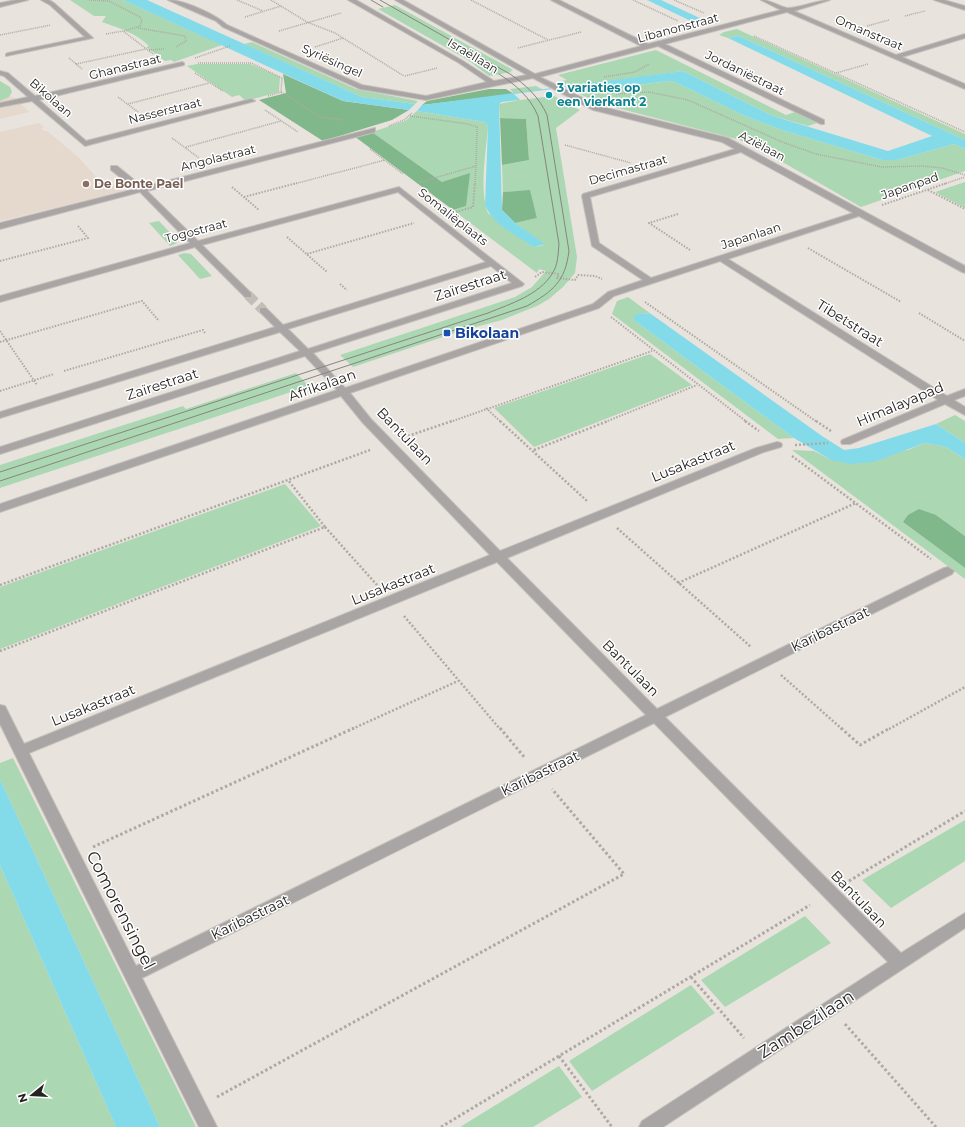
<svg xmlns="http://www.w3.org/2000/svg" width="965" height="1127" viewBox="0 0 965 1127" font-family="Montserrat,sans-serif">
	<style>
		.built { fill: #e5d8cd }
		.green { fill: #acd7b3 }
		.forest { fill: #80b88b }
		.water { fill: #83dbea }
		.pier { fill: #e9e3dd }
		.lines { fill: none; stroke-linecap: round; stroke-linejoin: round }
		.minor-tunnel { stroke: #c2bdb7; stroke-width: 10; stroke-dasharray: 10 4.5; stroke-linecap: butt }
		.minor-casing { stroke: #c6c0bb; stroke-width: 2 }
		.path-far3 { stroke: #aea9a4; stroke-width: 1.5; stroke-dasharray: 1 1; stroke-linecap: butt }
		.path-far2 { stroke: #aea9a4; stroke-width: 2; stroke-dasharray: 1.5 1.5; stroke-linecap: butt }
		.path-far1 { stroke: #aea9a4; stroke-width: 2.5; stroke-dasharray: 2 2; stroke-linecap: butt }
		.path { stroke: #aea9a4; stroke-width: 3; stroke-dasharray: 2.5 2.5; stroke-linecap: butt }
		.minor { fill: #a9a5a5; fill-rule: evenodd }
		.tram { stroke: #888480; stroke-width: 1 }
		.culture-dot { fill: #0f9aa8; stroke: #fff; stroke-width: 1.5 }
		.education-dot { fill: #8d6e63; stroke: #fff; stroke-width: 1.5 }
		.transit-dot { fill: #1a4fb4; stroke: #fff; stroke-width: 1.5 }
		.labels { text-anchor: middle; stroke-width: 3; stroke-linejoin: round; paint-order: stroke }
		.far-street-label { font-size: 12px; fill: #252321; stroke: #fff }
		.far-culture-label { font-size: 12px; font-weight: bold; fill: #0d838f; stroke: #fff; text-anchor: start }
		.far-education-label { font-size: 12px; font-weight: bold; fill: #785e54; stroke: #fff; text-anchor: start }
		.street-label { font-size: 14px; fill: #252321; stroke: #fff }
		.transit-label { font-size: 14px; font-weight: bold; fill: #164399; stroke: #fff; text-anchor: start }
		.near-street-label { font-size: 17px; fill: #252321; stroke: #fff }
	</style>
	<rect width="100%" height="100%" fill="#e9e3dd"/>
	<path class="built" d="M0,94L15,98L29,112L0,119Z
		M39,123L44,127L41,128L44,131H47L79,158L104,186L115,183L123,191L0,221V132Z"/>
	<path class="green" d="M70,0H123L222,45L174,62L171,60L165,61L146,47L149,46C136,33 119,28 102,22L106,16H94Z
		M395,5L513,70L510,71L512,72L489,76L468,60L378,9Z
		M737,29L965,134V140L739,36L728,38L719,35L724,32Z
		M252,42L356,89L418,101L415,104L362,97L244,44Z
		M656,50L786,115L795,112L817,123L808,126L773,116L683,71L568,87L562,81L567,80L558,75Z
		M197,64H250L280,77L279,92L246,101L239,95L232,97L187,66Z
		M0,81L10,87L12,92L9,97L0,101Z
		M669,81L675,82L745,116L785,131L882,160H897L954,144L965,149V171L861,207L779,160L740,140L598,103L578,93Z
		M536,86L580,110L556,128L577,257L575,273L563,287L549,299L537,306L502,320L461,331L353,367L340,355L515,297L532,287L546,271L539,269L537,273L453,210L466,206L442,182L372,132L405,121L417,111L485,122L488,127C486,151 479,191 488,213L534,247L544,245L515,223L537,218L530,191L503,192L502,165L529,160L526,119L500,118L499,104L519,100L510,89Z
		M965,182V208L935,192Z
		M159,221L178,241L175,244L170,246L149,223Z
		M184,253L191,254L212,276L200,279L178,255Z
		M628,297L651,314L640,313L635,321L794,438L778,439L612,314L617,301Z
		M650,354L692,385L534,447L494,408Z
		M296,373L309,386L0,488V465L183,406L186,409Z
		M955,415L965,421V443L936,424Z
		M925,443L946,447L965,459V536L936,515L903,522L965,568V579L792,450L814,451L831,460L908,450Z
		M285,484L321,526L0,649V587Z
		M13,758L196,1127H160L0,779V763Z
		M965,820V861L891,908L862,880Z
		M0,865L116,1127H0Z
		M805,916L831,943L725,1007L701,980Z
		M691,985L715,1013L592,1091L569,1061Z
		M559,1066L582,1097L533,1127H460Z"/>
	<path class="forest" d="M283,74L343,101L409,110L392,120L323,141L259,100L286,93Z
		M489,89H506L514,94L422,105L427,101Z
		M500,118L526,119L529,160L502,165Z
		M372,132L442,182L470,173L466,206L453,210L354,136Z
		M530,190L537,218L515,223L502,210L503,192Z
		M919,509L936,515L965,536V568L903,522L908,515Z"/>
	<path class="water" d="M123,0H147L362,97L415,104L409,110L343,101Z
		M647,0H661L704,20L693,22Z
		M739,36L965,140V149L954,144L897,160H882L785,131L745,116L675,82L669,81L502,102L499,104L502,210L515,223L545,244L534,247C518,236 493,225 485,205L488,127L485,122L417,111L422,105L683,71L773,116L888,151L932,136L728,38Z
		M640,313L651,314L822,436L844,450L859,448L936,424L965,443V459L946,447L925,443L874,462L850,464L831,460L794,438L635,321L634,315Z
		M0,779L160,1127H116L0,865Z"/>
	<path class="pier" d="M568,87L578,93L520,100L514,94Z"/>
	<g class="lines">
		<path class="minor-tunnel" d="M248,295L263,310"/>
		<g class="minor-casing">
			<path id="minor" d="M16,0H28L0,7V3Z
				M41,0H49L54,3L93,38L6,56V54L8,53L85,37L50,5Z
				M168,0C184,0 215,14 227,25L362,85L426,96L487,82L459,63L348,0H356L463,61L494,81L527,75L395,0H403L535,74L641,46L551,0H559L648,44L781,10L761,0C771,0 778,6 787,8C796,9 818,0 830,0L794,11L896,55L965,34V38L902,57L965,84V89L787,12L665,44L824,120V124H821L658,46L540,77L599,106L728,138L965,266V273L962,272L859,216L728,259L947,396L965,389V396L954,400L965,407V415L945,404L850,444H842L841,442L842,440L938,400L720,261L614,296L599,308L350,393L371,419L500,551L756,448L777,442L781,443L782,445L781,447L764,452L507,558L657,709L944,568L948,567L954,571L952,574L665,717L901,953L965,913V928L663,1127H639L642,1121L888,962L654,723L142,978L217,1127H199L0,724V705L5,706L24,744L490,555L363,423L341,396L0,512V504L337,390L305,356L0,454V447L300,351L280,332L0,418V412L275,327L260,312V308H266L283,325L486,262L398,192L202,245L251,293V297H245L195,247L0,302V296L190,243L140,192L0,229V223L135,189L111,170V166H117L143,187L375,128V132L147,191L198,241L399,187L524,284L522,286L313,353L345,388L593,304L608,292L643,280L592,246L582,196L583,194L735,149L722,142L593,110L533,78L426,100L360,89L223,27L216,21ZM741,152L853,213L651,278L599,243L590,197ZM491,266L512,283L308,349L288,329ZM497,562L646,715L136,966L29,753Z
				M934,0H944L965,6V10Z
				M182,62L184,63V65L39,100L86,141L251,99L255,101L85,146L32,101L0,107V103L28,97L4,76L0,75V71L8,73L35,96Z"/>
		</g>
		<path class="path-far3" d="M89,0L109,1L140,17L142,21L140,26L124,31
			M237,0L263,11
			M271,0L307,22L335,33L404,76
			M471,0L548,40
			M633,0L678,21
			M674,0L704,13
			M905,16L925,11
			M245,17L281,6
			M867,26L889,20
			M138,28L185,36L186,41L176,47
			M279,31L341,13
			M106,34L123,31L153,54
			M0,35L51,25
			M754,36L965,132
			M315,47L343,38
			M518,48L581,32
			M149,50L164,49
			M69,58L82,69
			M195,58L230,46
			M198,63H251L282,78L281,92
			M76,64L146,49
			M195,73L223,91
			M836,73L868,64
			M405,76L437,68
			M604,77L635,72L649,64
			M616,94L649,92L688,100L782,142L816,154L882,167L923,166L942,168L965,175
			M268,96L281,92L320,117L343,120
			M118,97L138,112
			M128,104L209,83
			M265,110L298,132
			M410,116L468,124L477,127L476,166L417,183
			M389,126L404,120L412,113
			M172,138L199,158
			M565,145L631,163
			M186,147L281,121
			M370,149L403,174
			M294,184L385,160
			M475,184L476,166
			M944,184L965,177"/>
		<path class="path-far2" d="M232,187L259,210
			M928,190L965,209
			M244,197L297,183
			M882,205L947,183
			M456,212L473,207L475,183
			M678,214L649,223L690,250
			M287,237L327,272
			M808,248L901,302
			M307,254L414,223
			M0,261L88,238L78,226
			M535,277L542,272L559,274L557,278L575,280L578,275L595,276L602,279
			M340,284L347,290
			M645,302L817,422
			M919,313L965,341
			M611,317L747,422
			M0,331L37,385
			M0,342L142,301L159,321
			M64,371L203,330L205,333
			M0,391L54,374
			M486,408L501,422
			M450,422L652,351
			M605,422L697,385"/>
		<path class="path-far1" d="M500,421L587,501
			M745,421L759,431
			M816,421L831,431
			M408,436L452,421
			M795,445L828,443
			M534,450L608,421
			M792,456L931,559
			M325,527L377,585
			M617,528L751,647
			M678,583L856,503
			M0,585L370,450
			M404,616L500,729
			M0,651L325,527L288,480
			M781,675L842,729
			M352,729L458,681
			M889,729L965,687"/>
		<path class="path" d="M500,728L525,758
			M841,728L860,745L890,728
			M93,847L354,728
			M849,881L965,811
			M691,977L744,1038
			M845,1024L936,1127
			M559,1056L612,1127
			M217,1097L624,874L552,789
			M441,1127L810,905"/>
		<use href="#minor" class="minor"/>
		<path class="tram" d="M371,0L383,7
			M0,472L488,313C510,304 539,295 552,274C558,265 558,255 559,244L538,116C530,97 516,85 499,74
			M0,481L527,306C553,291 565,282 569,251L547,115C539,97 526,85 510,74L380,0"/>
	</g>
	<circle class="culture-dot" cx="549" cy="95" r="4"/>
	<circle class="education-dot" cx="86" cy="184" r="4"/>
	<rect class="transit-dot" x="443" y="329" width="8" height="8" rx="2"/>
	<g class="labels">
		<g class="far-street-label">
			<text transform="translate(678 28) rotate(-15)" y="4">Libanonstraat</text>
			<text transform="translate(869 33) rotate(23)" y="4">Omanstraat</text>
			<text transform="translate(473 56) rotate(31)" y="4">Israëllaan</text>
			<text transform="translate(332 61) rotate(24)" y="4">Syriësingel</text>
			<text transform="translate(125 67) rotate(-14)" y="4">Ghanastraat</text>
			<text transform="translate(745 73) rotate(26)" y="4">Jordaniëstraat</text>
			<text transform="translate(51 98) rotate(41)" y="4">Bikolaan</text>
			<text transform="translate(165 111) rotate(-14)" y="4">Nasserstraat</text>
			<text transform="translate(762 146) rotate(28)" y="4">Aziëlaan</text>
			<text transform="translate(218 158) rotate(-14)" y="4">Angolastraat</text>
			<text transform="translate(628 170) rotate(-16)" y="4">Decimastraat</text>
			<text transform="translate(910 186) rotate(-19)" y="4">Japanpad</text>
			<text transform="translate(453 217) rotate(38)" y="4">Somaliëplaats</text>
			<text transform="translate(196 231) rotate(-15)" y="4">Togostraat</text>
			<text transform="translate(751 236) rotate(-18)" y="4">Japanlaan</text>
		</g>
		<g class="far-culture-label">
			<text x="557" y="92">3 variaties op<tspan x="557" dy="14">een vierkant 2</tspan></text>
		</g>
		<g class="far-education-label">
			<text x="94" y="188">De Bonte Pael</text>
		</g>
		<g class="street-label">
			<text transform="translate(470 285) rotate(-18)" y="5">Zaïrestraat</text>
			<text transform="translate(850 323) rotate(32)" y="5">Tibetstraat</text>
			<text transform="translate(162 384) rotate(-18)" y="5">Zaïrestraat</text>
			<text transform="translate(322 385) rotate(-19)" y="5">Afrikalaan</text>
			<text transform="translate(900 404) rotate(-23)" y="5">Himalayapad</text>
			<text transform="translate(405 436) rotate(46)" y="5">Bantulaan</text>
			<text transform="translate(693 461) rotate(-22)" y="5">Lusakastraat</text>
			<text transform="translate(393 584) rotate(-22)" y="5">Lusakastraat</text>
			<text transform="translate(830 629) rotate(-26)" y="5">Karibastraat</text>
			<text transform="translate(631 668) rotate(45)" y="5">Bantulaan</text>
			<text transform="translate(93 705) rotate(-22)" y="5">Lusakastraat</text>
			<text transform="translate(540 773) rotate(-26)" y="5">Karibastraat</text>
			<text transform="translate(859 899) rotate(46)" y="5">Bantulaan</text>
			<text transform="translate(250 917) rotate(-26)" y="5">Karibastraat</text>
		</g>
		<g class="transit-label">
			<text x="455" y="338">Bikolaan</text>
		</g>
		<g class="near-street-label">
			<text transform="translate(121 910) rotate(63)" y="6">Comorensingel</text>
			<text transform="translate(806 1024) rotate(-33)" y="6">Zambezilaan</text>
		</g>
	</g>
	<g transform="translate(32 1095) rotate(252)" stroke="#ffffff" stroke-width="3" paint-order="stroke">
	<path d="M0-3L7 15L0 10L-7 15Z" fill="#252321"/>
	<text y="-6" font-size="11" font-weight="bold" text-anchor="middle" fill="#252321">N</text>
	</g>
</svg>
